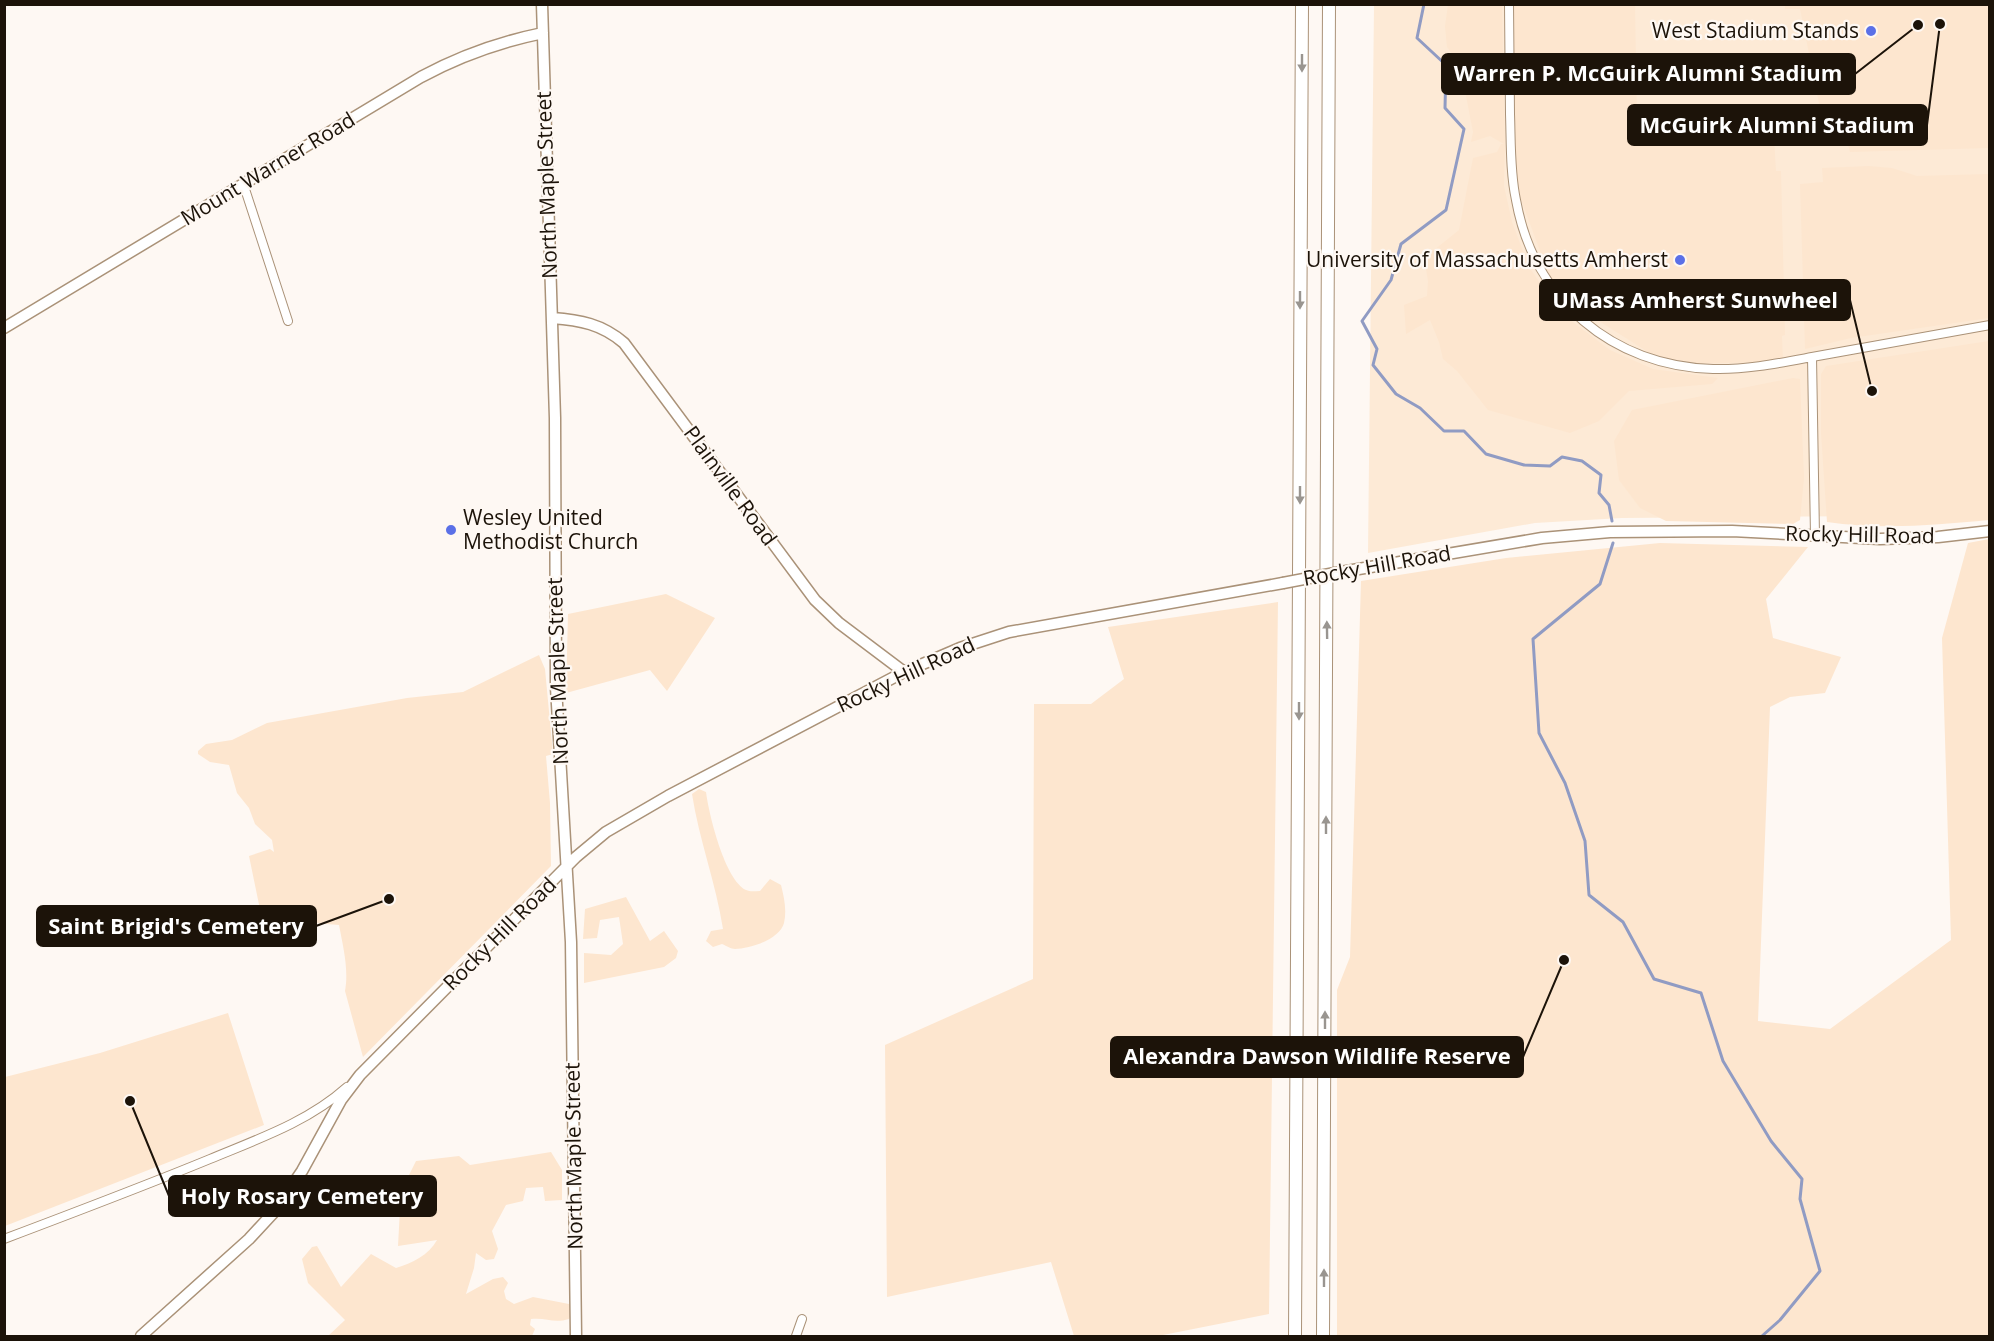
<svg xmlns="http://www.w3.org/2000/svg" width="1994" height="1341" viewBox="0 0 1994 1341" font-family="'Open Sans',sans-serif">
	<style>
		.built { fill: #fdead6 }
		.green { fill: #fde6cf }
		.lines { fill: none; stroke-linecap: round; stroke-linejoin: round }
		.stream { stroke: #909bc3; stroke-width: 3 }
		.street-casing { stroke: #aa9278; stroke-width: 10 }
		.secondary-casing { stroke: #aa9278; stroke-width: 13 }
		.primary-casing { stroke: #aa9278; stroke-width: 14 }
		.street { stroke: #fff; stroke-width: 8 }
		.secondary { stroke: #fff; stroke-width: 10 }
		.primary { stroke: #fff; stroke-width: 12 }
		.secondary-bridge-casing { stroke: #aa9278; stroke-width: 13; stroke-linecap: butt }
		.secondary-bridge { stroke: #fff; stroke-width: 10 }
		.oneway { fill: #999590 }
		.poi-dot { fill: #5b70e7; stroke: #fef8f3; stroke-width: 2 }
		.labels { text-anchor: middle; stroke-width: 4.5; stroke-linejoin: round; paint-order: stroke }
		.poi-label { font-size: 21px; fill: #1c1309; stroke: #fef8f3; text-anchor: end }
		.street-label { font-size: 21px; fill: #1c1309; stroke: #fef8f3 }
		.leader { fill: none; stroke: #1c1309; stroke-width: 2 }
		.callout-dot { fill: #1c1309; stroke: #fef8f3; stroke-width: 2 }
		.callout { fill: #1c1309; stroke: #1c1309; stroke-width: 2 }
		.callout-label { font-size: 22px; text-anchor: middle; font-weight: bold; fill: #fff }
	</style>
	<rect width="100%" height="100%" fill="#fef8f3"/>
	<path class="built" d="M1374,5H1989V515L1622,518L1535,523L1368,553Z"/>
	<path class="green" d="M1448,5H1502L1505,144L1504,186L1512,222L1529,267L1561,313L1610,350L1653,369L1718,378L1712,384L1629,391L1599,421L1570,433L1488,410L1457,371L1443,359L1439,342L1430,320L1406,334L1404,305L1427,296L1428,281L1424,258L1459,230L1473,158L1497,152L1501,144H1504L1490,136L1471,142L1473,132L1460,65L1447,47L1445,26Z
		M1509,5H1635L1637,119L1703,118L1725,139L1774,138L1776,171H1781L1785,335L1782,336L1783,362L1667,364L1556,294L1513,178Z
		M1785,5H1989V148L1850,152L1839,117L1822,119L1800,9H1785Z
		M1869,166L1892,168L1917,176L1989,174V318L1851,338L1805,349L1800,184L1823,182L1822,168Z
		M1989,341V520C1935,525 1882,530 1827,522L1821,433V374L1826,366Z
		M1793,378L1800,379L1804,478L1800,520L1793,524L1666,521L1640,508L1619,480L1614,441L1632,410Z
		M1989,539V1336H1337V990L1350,957L1361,581L1506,558L1660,543L1808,547L1766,599L1773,638L1841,657L1825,693L1790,697L1770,707L1758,1021L1830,1029L1951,940L1942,638L1968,543Z
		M666,594L715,618L667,691L650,670L566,693L568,614Z
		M1278,602L1269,1314L1158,1336H1074L1051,1262L887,1297L885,1045L1033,979L1034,704H1091L1124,679L1108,627Z
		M539,655L545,669L553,754L546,756L550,803L551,866L363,1057L345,991C349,970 343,946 339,925L303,922L263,924L249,856L270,849L274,852L272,840L255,824L249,808L237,793L229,765L210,762L198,754V751L206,744L232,740L267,723L407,698L463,692Z
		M699,789L706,792C709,815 725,880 746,890C750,892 755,891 760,891L770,879L781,885C784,897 787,910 784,923C780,939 750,949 735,949C731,949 727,946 722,944L713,947L706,941L711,931L723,929C716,883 699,840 692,794Z
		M626,897L650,941L664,931L678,951L676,958L664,967L584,983V953L611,955L623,944L619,917L600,920L597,938L583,939L585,909Z
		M228,1013L264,1125L5,1226V1077L100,1053Z
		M551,1152L562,1170V1200L545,1201L543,1187L526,1188L523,1201L506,1205L492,1231L498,1249L494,1259L486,1260L476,1253L474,1268L466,1294L493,1279L503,1277L508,1283L504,1291L506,1299L514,1304L533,1297L569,1304L573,1311L569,1319C553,1324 546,1317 531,1319L530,1325L535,1329L532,1336H328L345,1320L308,1283L302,1259L312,1247L317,1246L341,1287L371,1254L396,1268C412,1263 429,1255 437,1240L398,1246L401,1191L416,1161L459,1156L470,1165Z"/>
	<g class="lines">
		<path class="stream" d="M1424,4L1417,38L1446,65L1445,108L1464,129L1446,210L1401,244L1391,280L1362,321L1377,349L1373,365L1396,394L1420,408L1444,431H1464L1486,454L1524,465L1550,466L1562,457L1582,461L1601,475L1599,493L1609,505L1612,521
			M1613,543L1600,584L1533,639L1539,733L1565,783L1585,841L1589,895L1623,922L1654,979L1701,993L1723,1061L1771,1141L1802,1179L1800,1199L1820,1271L1780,1320L1762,1336"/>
		<g class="street-casing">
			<path id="street" d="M1509,4C1509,41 1510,77 1510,114C1511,142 1510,172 1516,200C1534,300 1612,366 1713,369C1746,370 1780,363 1812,357
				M243,183L288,321
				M1815,536L1812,357L1990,325
				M4,1239C73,1213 142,1187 210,1159C258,1139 308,1122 347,1087
				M796,1336L802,1319"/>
		</g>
		<g class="secondary-casing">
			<path id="secondary" d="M542,4L555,418L556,687L571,942L576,1336
				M552,318C580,320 602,324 624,343L815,600L839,623L904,672
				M4,328L421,77C460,56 499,42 543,33
				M1335,573L1542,538L1610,532L1732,531L1880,539L1938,537L1990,531
				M141,1336L249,1239L274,1212L302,1171L341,1100L360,1075L576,857L606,832L668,796L904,672L960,648L1009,632L1283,583"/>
		</g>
		<g class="primary-casing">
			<path id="primary" d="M1295,1336L1302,4
				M1323,1336L1329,4"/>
		</g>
		<use href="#street" class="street"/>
		<use href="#secondary" class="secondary"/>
		<use href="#primary" class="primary"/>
		<g class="secondary-bridge-casing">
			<path id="secondary-bridge" d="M1283,583L1335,573"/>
		</g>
		<use href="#secondary-bridge" class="secondary-bridge"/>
	</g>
	<defs><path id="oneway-solid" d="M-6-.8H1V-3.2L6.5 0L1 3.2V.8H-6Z" transform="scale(1.5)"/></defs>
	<g class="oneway">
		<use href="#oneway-solid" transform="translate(1302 63) rotate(90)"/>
		<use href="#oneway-solid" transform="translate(1300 300) rotate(90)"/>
		<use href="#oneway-solid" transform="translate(1300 495) rotate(90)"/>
		<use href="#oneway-solid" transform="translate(1327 630) rotate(-91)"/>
		<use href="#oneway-solid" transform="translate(1299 711) rotate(90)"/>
		<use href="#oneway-solid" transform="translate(1326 825) rotate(-90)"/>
		<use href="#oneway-solid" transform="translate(1325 1020) rotate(-90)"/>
		<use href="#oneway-solid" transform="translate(1324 1278) rotate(-90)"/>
	</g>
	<g class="poi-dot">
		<circle cx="1871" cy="31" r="6"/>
		<circle cx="1680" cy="260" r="6"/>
		<circle cx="451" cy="530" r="6"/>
	</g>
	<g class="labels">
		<g class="poi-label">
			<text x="1859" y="38">West Stadium Stands</text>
			<text x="1668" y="267">University of Massachusetts Amherst</text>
			<text x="463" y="525" text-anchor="start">Wesley United<tspan x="463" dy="24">Methodist Church</tspan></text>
		</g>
		<g class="street-label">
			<text transform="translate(268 169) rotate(-31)" y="7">Mount Warner Road</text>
			<text transform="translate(547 185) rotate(-92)" y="7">North Maple Street</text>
			<text transform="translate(730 486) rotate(54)" y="7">Plainville Road</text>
			<text transform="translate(1860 535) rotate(1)" y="7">Rocky Hill Road</text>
			<text transform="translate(1377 566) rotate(-10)" y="7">Rocky Hill Road</text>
			<text transform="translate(558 671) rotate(-92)" y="7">North Maple Street</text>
			<text transform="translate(906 675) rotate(-25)" y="7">Rocky Hill Road</text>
			<text transform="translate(500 934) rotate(-45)" y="7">Rocky Hill Road</text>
			<text transform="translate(574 1156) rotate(-91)" y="7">North Maple Street</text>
		</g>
	</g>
	<path class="leader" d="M1918 25L1855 74M1940 24L1927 125M1872 391L1850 300M389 899L316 926M1564 960L1523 1057M130 1101L169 1196"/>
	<g class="callout-dot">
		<circle cx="1918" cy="25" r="6"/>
		<circle cx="1940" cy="24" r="6"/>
		<circle cx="1872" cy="391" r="6"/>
		<circle cx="389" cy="899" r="6"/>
		<circle cx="1564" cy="960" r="6"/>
		<circle cx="130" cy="1101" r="6"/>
	</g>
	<g class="callout">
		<rect x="1442" y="54" width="413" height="40" rx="6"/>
		<rect x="1628" y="105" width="299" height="40" rx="6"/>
		<rect x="1540" y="280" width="310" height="40" rx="6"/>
		<rect x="37" y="906" width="279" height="40" rx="6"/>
		<rect x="1111" y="1037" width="412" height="40" rx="6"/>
		<rect x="169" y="1176" width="267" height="40" rx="6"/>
	</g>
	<g class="callout-label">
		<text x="1648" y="81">Warren P. McGuirk Alumni Stadium</text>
		<text x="1777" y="133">McGuirk Alumni Stadium</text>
		<text x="1695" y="308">UMass Amherst Sunwheel</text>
		<text x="176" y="934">Saint Brigid's Cemetery</text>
		<text x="1317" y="1064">Alexandra Dawson Wildlife Reserve</text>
		<text x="302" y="1204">Holy Rosary Cemetery</text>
	</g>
	<rect width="1994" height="1341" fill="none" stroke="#1c1309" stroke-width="12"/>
</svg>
